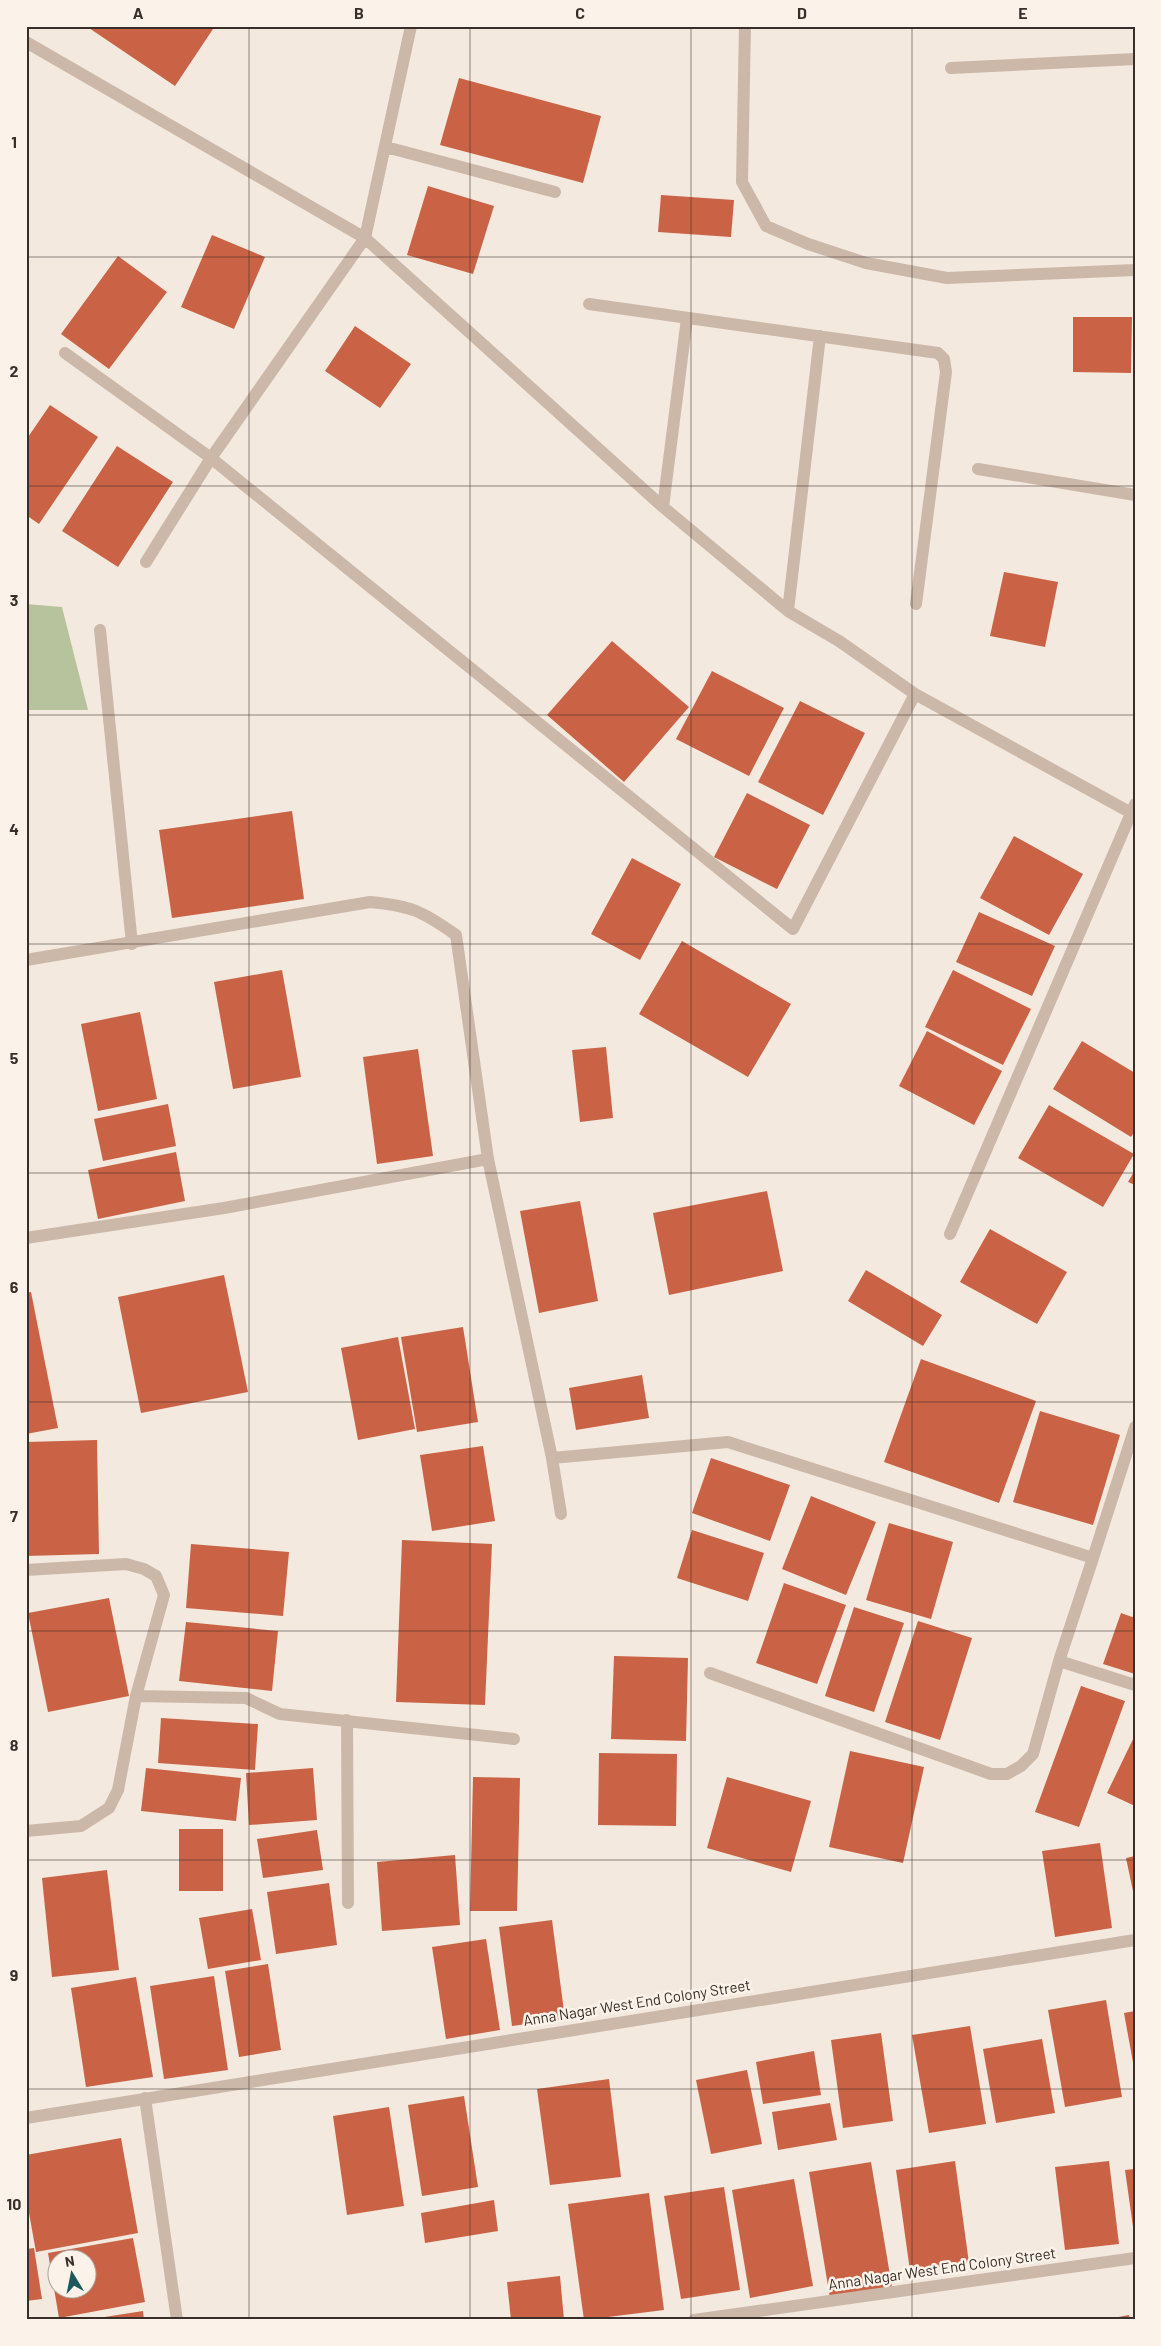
<svg xmlns="http://www.w3.org/2000/svg" width="1161" height="2346" viewBox="0 0 1161 2346" font-family="Barlow,sans-serif">
	<style>
		.green { fill: #b7c39d }
		.building { fill: #ca6345; fill-rule: evenodd }
		.lines { fill: none; stroke-linecap: round; stroke-linejoin: round }
		.minor { stroke: #ccb8a9; stroke-width: 12 }
		.grid { fill: none; stroke: #392e29; stroke-width: 1; stroke-opacity: 0.55 }
		.labels { text-anchor: middle; stroke-width: 5; stroke-linejoin: round; paint-order: stroke }
		.street-label { font-size: 15px; fill: #392e29; stroke: #fbf3ea }
		.neatline { fill: none; stroke: #392e29; stroke-width: 2 }
		.grid-label { font-size: 16px; text-anchor: middle; font-weight: bold; fill: #392e29 }
	</style>
	<rect width="100%" height="100%" fill="#f3e9de"/>
	<path class="green" d="M26,604L62,607L88,710H26Z"/>
	<path class="building" d="M86,26H215L175,86Z
		M459,78L601,116L583,183L440,145Z
		M428,186L494,206L473,274L407,255Z
		M661,195L734,200L731,237L658,232Z
		M212,235L265,257L234,329L181,307Z
		M118,256L167,292L109,369L61,334Z
		M1073,317H1132L1131,373L1073,372Z
		M355,326L411,364L380,408L325,371Z
		M50,405L98,437L39,524L26,515V440Z
		M117,446L173,482L118,567L62,531Z
		M1004,572L1058,582L1045,647L990,636Z
		M612,641L689,707L624,782L547,715Z
		M712,671L784,708L749,776L676,739Z
		M800,701L865,733L823,815L758,782Z
		M747,793L810,825L777,889L714,857Z
		M292,811L304,899L172,918L159,830Z
		M1014,836L1083,874L1049,935L980,898Z
		M632,858L681,884L640,960L591,934Z
		M979,912L1055,946L1032,996L956,962Z
		M682,941L791,1004L748,1077L639,1014Z
		M282,970L301,1077L233,1089L214,982Z
		M953,970L1031,1009L1003,1065L925,1027Z
		M140,1012L157,1099L98,1111L81,1024Z
		M927,1031L1002,1071L974,1125L899,1086Z
		M1082,1041L1135,1073V1131L1131,1137L1053,1089Z
		M606,1047L613,1118L580,1122L572,1050Z
		M418,1049L433,1156L377,1164L363,1057Z
		M168,1104L176,1146L103,1161L94,1119Z
		M1049,1105L1134,1154L1103,1207L1018,1158Z
		M176,1152L185,1201L98,1219L88,1170Z
		M1135,1170V1185L1128,1182Z
		M767,1191L783,1271L669,1295L653,1213Z
		M580,1201L598,1301L539,1313L520,1211Z
		M990,1229L1067,1272L1037,1324L960,1282Z
		M866,1270L942,1315L923,1346L848,1301Z
		M224,1275L248,1392L141,1413L118,1297Z
		M31,1292L58,1428L26,1434V1293Z
		M463,1327L478,1422L417,1432L401,1337Z
		M398,1337L415,1429L358,1440L341,1348Z
		M921,1359L1036,1401L999,1503L884,1462Z
		M642,1375L649,1418L576,1430L569,1388Z
		M1040,1411L1120,1435L1093,1525L1013,1502Z
		M97,1440L99,1554L26,1556V1442Z
		M483,1446L495,1521L432,1531L420,1455Z
		M711,1458L790,1485L770,1541L692,1513Z
		M811,1496L876,1522L846,1595L782,1569Z
		M889,1523L953,1542L931,1619L866,1600Z
		M692,1530L764,1553L748,1601L677,1578Z
		M402,1540L492,1544L485,1705L396,1702Z
		M191,1544L289,1552L283,1616L186,1608Z
		M784,1583L846,1605L817,1684L756,1663Z
		M109,1598L129,1696L48,1712L28,1613Z
		M854,1607L904,1623L874,1712L825,1696Z
		M1121,1613L1135,1618V1674L1103,1664Z
		M918,1621L972,1638L940,1740L885,1722Z
		M186,1622L278,1631L272,1691L179,1681Z
		M614,1656L688,1658L686,1741L611,1739Z
		M1081,1686L1125,1701L1079,1827L1035,1812Z
		M161,1718L258,1724L255,1770L158,1763Z
		M1135,1735V1806L1107,1793Z
		M850,1751L924,1767L903,1863L829,1847Z
		M599,1753L677,1754L676,1826L598,1825Z
		M146,1768L241,1778L236,1821L141,1811Z
		M313,1768L317,1820L249,1825L246,1773Z
		M473,1777L520,1778L517,1911H470Z
		M727,1777L811,1801L791,1872L707,1848Z
		M179,1829H223V1891H179Z
		M317,1830L323,1870L263,1878L257,1839Z
		M1100,1843L1112,1928L1055,1937L1042,1851Z
		M455,1855L460,1925L382,1931L377,1862Z
		M1135,1856V1896H1134L1126,1858Z
		M107,1870L119,1970L52,1977L42,1878Z
		M329,1883L337,1945L276,1954L267,1892Z
		M252,1909L261,1960L208,1969L199,1918Z
		M552,1920L565,2019L512,2026L499,1927Z
		M486,1939L500,2030L446,2039L432,1947Z
		M268,1964L281,2050L239,2057L225,1971Z
		M214,1976L228,2070L164,2079L150,1986Z
		M136,1977L153,2077L86,2087L71,1988Z
		M1106,2000L1122,2097L1065,2107L1048,2010Z
		M1135,2011V2068H1134L1124,2013Z
		M970,2026L986,2124L929,2133L912,2035Z
		M881,2033L893,2121L843,2128L831,2040Z
		M1042,2039L1055,2113L996,2123L983,2049Z
		M814,2051L821,2095L763,2104L756,2062Z
		M747,2070L762,2144L711,2154L696,2080Z
		M609,2079L621,2177L550,2185L537,2089Z
		M464,2096L478,2187L422,2196L408,2105Z
		M830,2103L837,2140L778,2150L772,2112Z
		M389,2107L404,2206L347,2215L333,2116Z
		M121,2138L138,2233L36,2252L26,2196V2155Z
		M955,2161L969,2263L910,2271L896,2170Z
		M1109,2161L1119,2244L1065,2250L1055,2167Z
		M871,2162L892,2287L830,2298L809,2172Z
		M1135,2169V2234H1134L1125,2170Z
		M794,2179L813,2286L750,2298L732,2190Z
		M724,2187L740,2290L681,2299L664,2196Z
		M649,2193L664,2310L584,2320L568,2204Z
		M494,2200L498,2231L425,2243L421,2213Z
		M133,2238L145,2302L59,2318L48,2253ZM58,2258H88V2288H58Z
		M34,2248L42,2299L26,2301V2249Z
		M560,2276L564,2320H511L507,2282Z
		M143,2311L144,2320H92V2319Z
		M1129,2315L1130,2320H1108V2319Z"/>
	<g class="lines">
		<path class="minor" d="M745,26L742,182L766,226L808,244L866,263L947,278L1135,270
			M26,42L365,238L663,507L788,611L839,641L915,694L1135,815
			M951,68L1135,59
			M386,147L555,192
			M589,304L938,353L944,359L946,372L916,604
			M65,353L211,458L793,929L915,694
			M978,469L1135,495
			M663,507L687,318
			M146,562L211,458L365,238L411,26
			M788,611L820,336
			M100,630L132,944
			M26,960L370,902C412,906 422,911 456,935L488,1159L552,1458L728,1442L1093,1558L1135,1427
			M950,1234L1135,804
			M26,1238L224,1208L488,1159
			M552,1458L561,1514
			M26,1570L126,1564L144,1569L156,1576L164,1595L136,1696L118,1790L109,1808L81,1826L26,1831
			M1059,1661L1135,1685
			M710,1673L991,1774H1007L1021,1766L1033,1754L1059,1661L1093,1558
			M136,1696L246,1698L280,1714L514,1739
			M347,1720L348,1903
			M145,2098L177,2320
			M26,2118L1135,1940
			M694,2320L1135,2258"/>
	</g>
	<path class="grid" d="M249,26V2320M470,26V2320M691,26V2320M912,26V2320M26,257H1135M26,486H1135M26,715H1135M26,944H1135M26,1173H1135M26,1402H1135M26,1631H1135M26,1860H1135M26,2089H1135"/>
	<g class="labels">
		<g class="street-label">
			<text transform="translate(637 2003) rotate(-9)" y="5">Anna Nagar West End Colony Street</text>
			<text transform="translate(942 2269) rotate(-8)" y="5">Anna Nagar West End Colony Street</text>
		</g>
	</g>
	<rect width="1161" height="2346" fill="none" stroke="#fbf3ea" stroke-width="55"/>
	<g transform="translate(72 2274) rotate(350)"><circle r="24" fill="#fbf3ea" stroke="#ada49d"/>
	<path d="M0-4L9 19L0 12L-9 19Z" fill="#1d595c"/>
	<text y="-8" font-size="14" font-weight="bold" text-anchor="middle" fill="#392e29">N</text>
	</g>
	<rect x="28" y="28" width="1106" height="2290" class="neatline"/>
	<g class="grid-label">
		<text x="138" y="19">A</text>
		<text x="359" y="19">B</text>
		<text x="580" y="19">C</text>
		<text x="802" y="19">D</text>
		<text x="1023" y="19">E</text>
		<text x="14" y="148">1</text>
		<text x="14" y="377">2</text>
		<text x="14" y="606">3</text>
		<text x="14" y="835">4</text>
		<text x="14" y="1064">5</text>
		<text x="14" y="1293">6</text>
		<text x="14" y="1522">7</text>
		<text x="14" y="1751">8</text>
		<text x="14" y="1981">9</text>
		<text x="14" y="2210">10</text>
	</g>
</svg>
